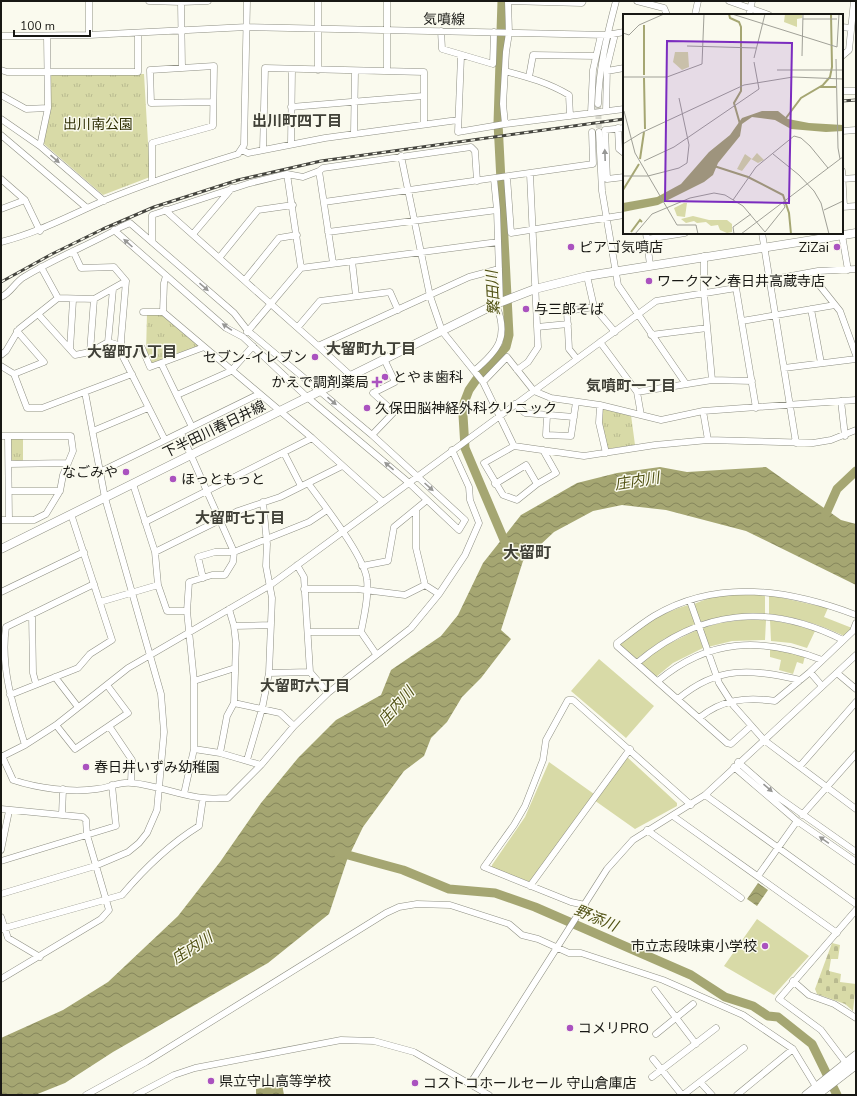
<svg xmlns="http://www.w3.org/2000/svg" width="857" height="1096" viewBox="0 0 857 1096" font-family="'Nunito Sans','Noto Sans JP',sans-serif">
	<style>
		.grass { fill: #d8daa7 }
		.cemetery { fill: url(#cemetery-stones) }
		.park { fill: url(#park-tufts) }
		.water { fill: url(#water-waves) }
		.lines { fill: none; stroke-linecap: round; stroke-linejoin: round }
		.river { stroke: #a5a672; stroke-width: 9 }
		.minor-tunnel { stroke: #d8d8cd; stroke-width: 6; stroke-dasharray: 6 3; stroke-linecap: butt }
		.minor-casing { stroke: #8e8f83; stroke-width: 7 }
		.major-casing { stroke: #8e8f83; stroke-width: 9 }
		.minor { stroke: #fff; stroke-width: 6 }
		.major { stroke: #fff; stroke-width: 8 }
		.rail-casing { stroke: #44443e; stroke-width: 3 }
		.rail { stroke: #fafaee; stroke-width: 1.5; stroke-dasharray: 4.5; stroke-linecap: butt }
		.oneway { fill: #979795 }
		.poi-dot { fill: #aa52bf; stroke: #fafaee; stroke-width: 1.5 }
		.labels { text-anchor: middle; stroke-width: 3; stroke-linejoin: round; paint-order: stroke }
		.street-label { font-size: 14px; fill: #181814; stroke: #fafaee }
		.park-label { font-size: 14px; fill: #2f2f04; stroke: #fafaee }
		.poi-label { font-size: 14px; fill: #181814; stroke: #fafaee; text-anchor: start }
		.neighbourhood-label { font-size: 15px; font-weight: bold; fill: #404037; stroke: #fafaee }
		.water-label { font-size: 15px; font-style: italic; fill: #505113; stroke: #fafaee }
		.quarter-label { font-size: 16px; font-weight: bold; fill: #404037; stroke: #fafaee }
		.inset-river { fill: none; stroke: #a5a672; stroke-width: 2 }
		.inset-road { fill: none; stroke: #a0a097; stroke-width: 1 }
		.view { fill: #7b2cbf; fill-opacity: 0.15; stroke: #7b2cbf; stroke-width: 2 }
		.inset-edge { fill: none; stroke: #181814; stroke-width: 2 }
	</style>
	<defs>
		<pattern id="cemetery-stones" width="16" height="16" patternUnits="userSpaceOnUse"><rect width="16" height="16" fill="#d8daa7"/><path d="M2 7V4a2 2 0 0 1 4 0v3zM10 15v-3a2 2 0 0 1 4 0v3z" fill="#b9ba8f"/></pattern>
		<pattern id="park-tufts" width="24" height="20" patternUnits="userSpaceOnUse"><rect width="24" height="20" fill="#d8daa7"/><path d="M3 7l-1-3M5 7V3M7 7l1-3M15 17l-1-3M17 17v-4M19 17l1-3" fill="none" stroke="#b9ba8f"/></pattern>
		<pattern id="water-waves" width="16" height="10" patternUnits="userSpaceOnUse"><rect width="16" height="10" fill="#a5a672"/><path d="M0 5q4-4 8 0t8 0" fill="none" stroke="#85865c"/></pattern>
	</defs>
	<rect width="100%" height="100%" fill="#fafaee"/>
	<path class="grass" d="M732,593L765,594V614L732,615L700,622L694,604L709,598Z
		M769,595L828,608L824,617L852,628L844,636C819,624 796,617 769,614Z
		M688,605L695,624L664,639L636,659L619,644C639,626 661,613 688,605Z
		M742,620H766L765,640L732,641L708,647L702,628L720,623Z
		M770,620L795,625L815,631L807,648L791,643L771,641Z
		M697,630L703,648L673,663L656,677L640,664L656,650Z
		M770,648L805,656L803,664L797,662L793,674L779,670L781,660L770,657Z
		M599,659L654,706L626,738L571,691Z
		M627,757L677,803V806L635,829L594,800Z
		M549,762L594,794L530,882L492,868V865L525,817Z
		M757,919L809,956L774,995L724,966Z"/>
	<path class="cemetery" d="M832,943L840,945L838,959H831L829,971L841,974L840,982L856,984L853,1011L845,1004L817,994L815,989Z"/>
	<path class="park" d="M144,74L150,177L103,195L44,144L50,77L52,75Z
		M147,313L163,315L198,345V347L152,365L146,354Z
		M603,408L631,415L635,445L607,449L600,426Z
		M12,438H23V462L11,460V440Z"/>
	<path class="water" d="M660,467L687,472L766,467L841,520L856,524V585L746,531L666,510L622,505L593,511L554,532L523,561L501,630L511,639L481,678L462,697L447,722L431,738L424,756L404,771L363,827L347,860L329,914L268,963L113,1052L65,1083L35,1095H1V1038L63,1010L108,982L178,916L220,862L261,803L298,758L336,720L381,695L391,670L441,636L458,615L483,563L521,515L577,483L617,473Z
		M758,883L768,890L757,906L747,899Z
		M282,1084L284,1095H256V1089Z"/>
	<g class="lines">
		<path class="river" d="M502,1L498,123L509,335L506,347L476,380L469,390L464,403L463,415L465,448L507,547
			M825,516L837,489L856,471
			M337,852L403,870L449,889L495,893L535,907L691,975L725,997L753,1006L768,1016L778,1017L812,1044L837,1095"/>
		<path class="minor-tunnel" d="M598,104L599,132"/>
		<g class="minor-casing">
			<path id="minor" d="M89,1V35
				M149,1L181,2L208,1
				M387,1V71
				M637,1L664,8L667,15
				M729,1L769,15
				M181,2L182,68
				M695,15L698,1
				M749,15L752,1
				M842,27L850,28
				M441,31L442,49L493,64L494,32
				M1,36L89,35L247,27L607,35L624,32
				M461,56L458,132L505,124L624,109
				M842,56L849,50L854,1
				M1,70L7,72H138V33
				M318,70V1
				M505,71C528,77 549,83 569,95L570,116
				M607,71L624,68
				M529,77L533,55L596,56
				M842,91H856
				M1,95L26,109L48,108
				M598,104C599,68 607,35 616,1
				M291,107L423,96
				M606,111L607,67L615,34
				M591,113L593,70L601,35
				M1,119L40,146L104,201
				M505,124L503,104L506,52L509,33L508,1L582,3L583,1
				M618,128L619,149L624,153
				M624,128L605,130L607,179L624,177
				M842,131L856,130
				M599,132L602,191L618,285L686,384
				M354,133L355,71
				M1,135L87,208
				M291,144L292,69
				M40,146L48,108L47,36
				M242,150L248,153L325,138L458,120
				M263,150L265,68L424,72V124
				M401,156L430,296L442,331L483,382L514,446L584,456L655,445L708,440L813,443L831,440L856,430
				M842,171L844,207
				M287,174L301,268
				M507,177L511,233L624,215
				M1,179L25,200L40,231
				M494,179L497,210L500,303
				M842,179L856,178
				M152,182V143L213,126L214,66L150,70L151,103L213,102
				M324,202L593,164L592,132
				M842,207L856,206
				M1,209L25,200
				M165,210L318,346L469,277L499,269
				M328,232L497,210
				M646,233L650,265
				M762,233L796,443
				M193,234L232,188
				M842,235L848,270
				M647,239L685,233
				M1,242C37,233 69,216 103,201C147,183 192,168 238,154L244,145L247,1
				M152,242V215L250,183L287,174L303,177L319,171
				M73,251L81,268L114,267L126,281L121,340L123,357L165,440
				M704,256V293L712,380
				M219,258L258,210L293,205
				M352,261L356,296
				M333,263L319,171L323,168L471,147L475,151L477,181
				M41,267L58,298L94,299L126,281
				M818,271L820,286L840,311L856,355
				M587,276L594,307L615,332
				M245,280L279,238L297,235
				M769,280L818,271L856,269
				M1,297C11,293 15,282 24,277C55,258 89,245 121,227L130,223L234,313L248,331L372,435L465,520L459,530L408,482L307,397L243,337L226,328L114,230
				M811,309L821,363
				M143,312H163L312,438L383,502
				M163,312L164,283L166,276
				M38,314L75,355L90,352L108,342L122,346
				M742,321L835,305
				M298,327L320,301L390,292L398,310
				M537,327L568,324
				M247,332L301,268L498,242
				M651,335L707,328
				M108,342L113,289
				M600,342L637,392L641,415
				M318,346L350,375
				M142,348L150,367L161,363
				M70,349L73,300
				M90,352L94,299
				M1,355L6,351L19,329L58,298
				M577,359L569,349L567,311L594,307
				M1,366L14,374L27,408H42L132,374
				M784,368L856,359
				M517,370L528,362L538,347L530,174
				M474,371C499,350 509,337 496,304
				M14,374L44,362L17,331
				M483,382L507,357L534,391L551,398L600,405L661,420L703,411L856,400
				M637,392L712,380L752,381
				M177,395L231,371L253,346
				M841,401L845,436
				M515,404L525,413L574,417
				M600,405L599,423L606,453
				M703,411L708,440
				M547,415L546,435L571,436L576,402
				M192,427L161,363L204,347
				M93,431L148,408
				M181,433L234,552L233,562L225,575H212L189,582L187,611L194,681V749L184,794
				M372,435L394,412L373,393L395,382L384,359
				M1,436H71L73,451L63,475L60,491L46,514L34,520H1
				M8,436L9,520
				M514,446L484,463L503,495L517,500L537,484L556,473L543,450
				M284,453L301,486
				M9,464L68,463
				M100,472L259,394
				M308,483C323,504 365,557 367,580C369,597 364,616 361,632L376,654
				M133,484L155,552L158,585L167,611H187
				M495,484L526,465L537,484
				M9,491H60
				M416,509V548L425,585L439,594
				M145,522L312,438
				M155,552L238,511L280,497L342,466
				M297,565L304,577L310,672L328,693
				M362,566L388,561L394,527L427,500
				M203,578L198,557L215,552H234L309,522L327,510
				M304,589H357L405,595L425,585
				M1,592L84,552
				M690,601L719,683L733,705L764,740L856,809
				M100,602L158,585
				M32,614L33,673L36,684
				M234,626L271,625
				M308,632H361
				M637,663C700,609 770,603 843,640
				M810,672L822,686
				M269,673L310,672
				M837,673L856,689
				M55,677L78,707
				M194,681L235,668
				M658,681C709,638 762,637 822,660
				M10,695L78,668L90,654L112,640L71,514
				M678,699C718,665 752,669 800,680
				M234,703L280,713L294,726
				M699,718C722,699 747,697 775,701L810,672L853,631L856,623
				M56,725L75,749L128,713L107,685
				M109,726L132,760L131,782
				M751,726L731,744L727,743L617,646V643C629,634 641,624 654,616C718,578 790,590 856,615
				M25,745C13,707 0,666 6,627L94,584
				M194,749L220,753L261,765L294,726L328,693L411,628L439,594L465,555L479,523L470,500L469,487L452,450
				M220,753L227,716L234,703L236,643L234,626L229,609
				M2,756L13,780C37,788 71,793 97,789C110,788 119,781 132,783C157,785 180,796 204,798C212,799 220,798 228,798L261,765
				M1,757L25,745L56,725L128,668L269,586L656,301L736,288L756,408
				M247,760L262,709L269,673L272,598L266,566L267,544L263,502
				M738,762L778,797L856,852
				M800,766L856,702
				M734,767L797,821L856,862
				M705,795L856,904
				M1,809L83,817L86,820L87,835L109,910L101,919L1,979
				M62,815L63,789
				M802,815L856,754
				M673,816L837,933
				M647,830L741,898
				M1,850L9,811
				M1,861L116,826L112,785
				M758,876L797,821
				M530,886L630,749
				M1,894L95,866L128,852L139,843L147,833L157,810L164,732L161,694L105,498L85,392
				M585,905L571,902L484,867L514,825L525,806L543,760L546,740L568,700H573L691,805
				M1,917L8,938L40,957
				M1,929L122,895C144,869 170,844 199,826L203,798
				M793,981L809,995L834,1004L856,1018
				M655,990L696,1044
				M656,1034L693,1004
				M653,1059L682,1095
				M846,1063L821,1030L779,999L856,910
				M652,1077L716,1028
				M701,1083L712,1095
				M470,1084L607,869L633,840L705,795L856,655
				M86,1095L146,1062L386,913L399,907L417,904L450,905L509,924L522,935L538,939L569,953H581L663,980L743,1015L793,1049L818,1090
				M136,1095L174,1075L195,1068L341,1040L374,1041L414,1052L489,1095
				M683,1095L744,1048
				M737,1095L793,1049"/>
		</g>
		<g class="major-casing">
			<path id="major" d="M1,549L496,304L535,289L587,276L856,233
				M806,1095L856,1055
				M817,1095L856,1065"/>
		</g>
		<use href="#minor" class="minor"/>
		<use href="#major" class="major"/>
		<g class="rail-casing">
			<path id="rail" d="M842,101L856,100
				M1,282L52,254L103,229L154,207L238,180L321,161L624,119"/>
		</g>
		<use href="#rail" class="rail"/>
	</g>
	<defs><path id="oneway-solid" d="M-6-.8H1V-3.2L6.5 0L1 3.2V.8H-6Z"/></defs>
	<g class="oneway">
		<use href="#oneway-solid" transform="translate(605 155) rotate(-92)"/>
		<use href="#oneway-solid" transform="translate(55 159) rotate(41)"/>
		<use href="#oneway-solid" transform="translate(128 243) rotate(-138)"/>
		<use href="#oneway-solid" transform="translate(204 287) rotate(41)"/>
		<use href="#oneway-solid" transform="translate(227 327) rotate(-146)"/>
		<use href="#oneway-solid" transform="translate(332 401) rotate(41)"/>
		<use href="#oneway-solid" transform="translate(389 466) rotate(-140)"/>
		<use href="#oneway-solid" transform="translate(429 487) rotate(42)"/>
		<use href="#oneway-solid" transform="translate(768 788) rotate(41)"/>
		<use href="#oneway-solid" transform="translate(824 840) rotate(-145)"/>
	</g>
	<g class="poi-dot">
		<circle cx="571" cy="247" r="4"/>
		<circle cx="837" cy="247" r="4"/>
		<circle cx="649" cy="281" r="4"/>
		<circle cx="526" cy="309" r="4"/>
		<circle cx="315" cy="357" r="4"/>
		<circle cx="385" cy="377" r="4"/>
		<path d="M375 376h4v4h4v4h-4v4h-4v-4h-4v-4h4z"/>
		<circle cx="367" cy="408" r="4"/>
		<circle cx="126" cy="472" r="4"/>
		<circle cx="173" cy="479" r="4"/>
		<circle cx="86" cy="767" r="4"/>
		<circle cx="765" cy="946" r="4"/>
		<circle cx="570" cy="1028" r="4"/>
		<circle cx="211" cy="1081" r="4"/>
		<circle cx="415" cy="1083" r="4"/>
	</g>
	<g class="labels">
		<g class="street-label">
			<text transform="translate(444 19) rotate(1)" y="5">気噴線</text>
			<text transform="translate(214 429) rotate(-26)" y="5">下半田川春日井線</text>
		</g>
		<g class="park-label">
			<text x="98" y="129">出川南公園</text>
		</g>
		<g class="poi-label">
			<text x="579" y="252">ピアゴ気噴店</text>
			<text x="829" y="252" text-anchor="end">ZiZai</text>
			<text x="657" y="286">ワークマン春日井高蔵寺店</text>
			<text x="534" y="314">与三郎そば</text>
			<text x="307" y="362" text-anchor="end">セブン-イレブン</text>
			<text x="393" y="382">とやま歯科</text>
			<text x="369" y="387" text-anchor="end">かえで調剤薬局</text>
			<text x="375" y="413">久保田脳神経外科クリニック</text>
			<text x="118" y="477" text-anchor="end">なごみや</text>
			<text x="181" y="484">ほっともっと</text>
			<text x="94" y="772">春日井いずみ幼稚園</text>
			<text x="757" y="951" text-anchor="end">市立志段味東小学校</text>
			<text x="578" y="1033">コメリPRO</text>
			<text x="219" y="1086">県立守山高等学校</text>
			<text x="423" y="1088">コストコホールセール 守山倉庫店</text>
		</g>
		<g class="neighbourhood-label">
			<text x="297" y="126">出川町四丁目</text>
			<text x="371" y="354">大留町九丁目</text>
			<text x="132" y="357">大留町八丁目</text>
			<text x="631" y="391">気噴町一丁目</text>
			<text x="240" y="523">大留町七丁目</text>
			<text x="305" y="691">大留町六丁目</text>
		</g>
		<g class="water-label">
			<text transform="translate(493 293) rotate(-93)" y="5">繁田川</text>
			<text transform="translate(637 481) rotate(-9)" y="5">庄内川</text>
			<text transform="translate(396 706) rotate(-48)" y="5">庄内川</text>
			<text transform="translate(596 918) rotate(23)" y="5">野添川</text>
			<text transform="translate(192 948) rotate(-33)" y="5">庄内川</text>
		</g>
		<g class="quarter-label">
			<text x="527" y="558">大留町</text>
		</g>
	</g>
	<g transform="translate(623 14)">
		<rect width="220" height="220" fill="#fafaee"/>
		<path d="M134,139L141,146L135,149L128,145L119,157L114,155L122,140L129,145ZM61,189H64L62,203L54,202L51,194Z" fill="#d8daa7"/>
		<path d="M70,202L86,206H104L109,210V218L104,219L97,216L95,211L88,212L83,208L74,209L71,207L63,209L58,205Z" fill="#d8daa7"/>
		<path d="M162,0H179V4L174,5V13L161,8ZM52,38H65L66,53L59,56L50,48Z" fill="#d8daa7"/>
		<path d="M139,97H155L165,105L186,109L220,111V117L203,118L168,115L152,106L129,103L119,110L117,122L95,149L90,161L81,168L35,191L0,198V189L34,183L58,170L86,138L107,121L119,104Z" fill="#a5a672"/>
		<path class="inset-river" d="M106,0L107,4L116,8L118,13V77L111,89L117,110M21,61V11M21,64L22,115M197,73H213M163,104L178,84L200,71L207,63L209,53L208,0M17,145L21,118M91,152L125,163L160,181L166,199L168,220M0,176L16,150M8,218L17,206L19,208"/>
		<path class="inset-road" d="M109,0L214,33M180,5H214M0,19L6,21L16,11L41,0M64,32L133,34M214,33L216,0M179,42L180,0M131,44L142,0M213,45L215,134L217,145L220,143M154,56H220M0,63H44L79,50L81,0M1,97L12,139L54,211H73L75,220M0,130L18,119L121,71L170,63L220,65M150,140L176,161L191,177L198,189L206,220M21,147L51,133L136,75L131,48M0,162H25L56,154L64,149L66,131L56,84M110,186L133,153L171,122L178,124L187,132L205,154M201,196L220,187M12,220L29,200L67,184L91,179L102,181L120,192L142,218L162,193L160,188M111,220L110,213L128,200M118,220L217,145"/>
		<path class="view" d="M44,27L169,29L166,189L42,187Z"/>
		<rect width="220" height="220" class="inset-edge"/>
	</g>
	<rect width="857" height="1096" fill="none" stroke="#181814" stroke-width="4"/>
	<path d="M14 30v6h76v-6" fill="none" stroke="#181814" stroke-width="2"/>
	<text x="20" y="30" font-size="12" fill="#181814" stroke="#fafaee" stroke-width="3" paint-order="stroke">100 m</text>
</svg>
